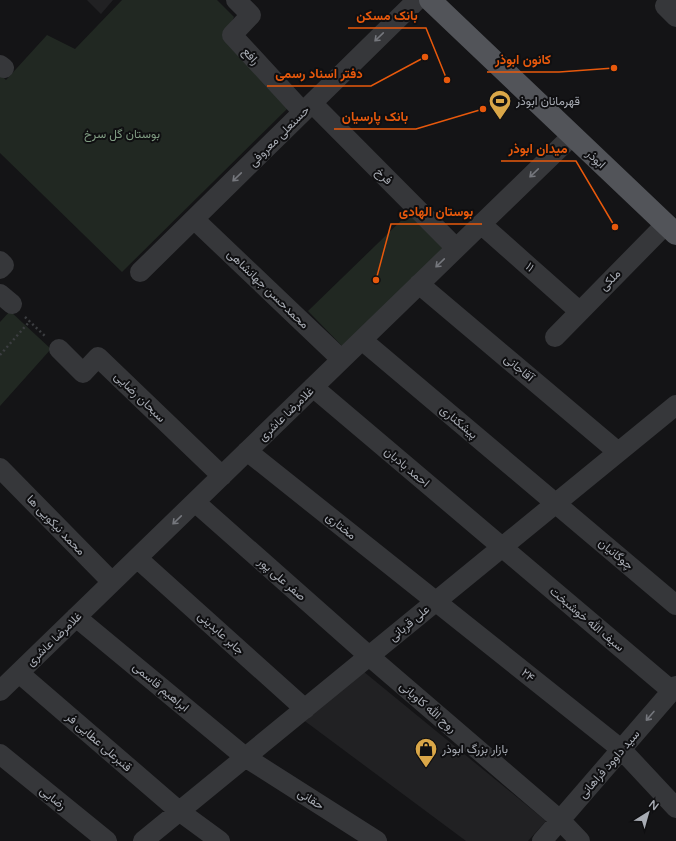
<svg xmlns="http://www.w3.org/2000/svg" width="676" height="841" viewBox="0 0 676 841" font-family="'Varela Round',Vazirmatn,sans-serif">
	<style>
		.built { fill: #212123 }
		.green { fill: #212822 }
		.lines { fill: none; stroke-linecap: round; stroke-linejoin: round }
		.path { stroke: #3c3e41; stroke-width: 2.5; stroke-dasharray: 2 3; stroke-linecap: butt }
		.minor { stroke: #36373a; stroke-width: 20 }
		.major { stroke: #525459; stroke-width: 22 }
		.oneway { stroke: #75777d }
		.labels { text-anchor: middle; stroke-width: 4; stroke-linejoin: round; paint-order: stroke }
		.street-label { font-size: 12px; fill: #a8acb4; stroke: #0f0f11 }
		.poi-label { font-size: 12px; fill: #a8acb4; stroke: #0f0f11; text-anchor: start }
		.park-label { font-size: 12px; fill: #819d83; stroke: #0f0f11 }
		.leader { fill: none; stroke: #e8590c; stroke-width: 1.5 }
		.callout-dot { fill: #e8590c; stroke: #0f0f11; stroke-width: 1.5 }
		.callout-label { font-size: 13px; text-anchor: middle; font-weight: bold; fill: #e8590c; stroke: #0f0f11; stroke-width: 4; stroke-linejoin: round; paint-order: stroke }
	</style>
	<rect width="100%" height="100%" fill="#141416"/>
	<path class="built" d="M87,0H113L101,14Z
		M358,667L546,821L528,841H466L298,716Z"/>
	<path class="green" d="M122,0H217L234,17L225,36L289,107L122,272L0,153V74L6,80L47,35L75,49Z
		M409,213L444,249L343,347L308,311Z
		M10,311L51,349L0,406V322Z"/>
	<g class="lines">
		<path class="path" d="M25,317L46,337
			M0,355L30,321"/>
		<path class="minor" d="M236,0L251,15L232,35L303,112
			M672,0L665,6L676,17
			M0,65L4,68
			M312,103L456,248
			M194,219L341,359
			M481,224L579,311
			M0,261L4,265L0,269
			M140,272L417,0
			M419,284L618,452
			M0,294L12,304
			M555,337L666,224
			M362,340L676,605
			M59,349L83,373L98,357L222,476
			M313,387L672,691
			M247,451L621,749L676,808
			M0,468L112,582
			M195,502L369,656L560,820L580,841
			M137,558L305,709
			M76,617L245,757L377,841
			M19,673L179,811L220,841
			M0,691L572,136
			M0,754L107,841
			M143,841L676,405
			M542,841L676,686"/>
		<path class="major" d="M430,0L676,234"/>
	</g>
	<defs><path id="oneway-shaft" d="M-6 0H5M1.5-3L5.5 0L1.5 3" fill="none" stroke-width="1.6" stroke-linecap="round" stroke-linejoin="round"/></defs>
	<g class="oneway">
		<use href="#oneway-shaft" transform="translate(379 37) rotate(136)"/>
		<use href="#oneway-shaft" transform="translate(534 173) rotate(136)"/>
		<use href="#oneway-shaft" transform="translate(237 177) rotate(136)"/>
		<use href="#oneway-shaft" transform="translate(440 263) rotate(136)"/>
		<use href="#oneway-shaft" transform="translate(177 520) rotate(136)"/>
		<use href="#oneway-shaft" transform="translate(650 716) rotate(131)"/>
	</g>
	<defs>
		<g id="stadium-pin" transform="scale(1.15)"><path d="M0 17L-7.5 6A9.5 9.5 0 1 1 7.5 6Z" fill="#daa748" stroke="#0f0f11"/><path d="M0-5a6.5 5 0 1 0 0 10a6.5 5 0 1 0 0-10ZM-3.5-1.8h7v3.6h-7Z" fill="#111"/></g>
		<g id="shop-pin" transform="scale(1.15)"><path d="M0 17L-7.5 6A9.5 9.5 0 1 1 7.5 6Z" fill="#daa748" stroke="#0f0f11"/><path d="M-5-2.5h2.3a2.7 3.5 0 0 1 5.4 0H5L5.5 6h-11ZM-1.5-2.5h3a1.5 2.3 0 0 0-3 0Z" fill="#111"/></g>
	</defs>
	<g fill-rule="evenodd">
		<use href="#stadium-pin" x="500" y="101"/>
		<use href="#shop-pin" x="426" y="749"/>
	</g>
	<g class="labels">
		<g class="street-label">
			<text transform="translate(251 56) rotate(48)" y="4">رافع</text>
			<text transform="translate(279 136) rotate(-45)" y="4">حسنعلی معروفی</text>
			<text transform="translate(596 159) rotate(43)" y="4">ابوذر</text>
			<text transform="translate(384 176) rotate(45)" y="4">فرخ</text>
			<text transform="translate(530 267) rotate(41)" y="4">۱۱</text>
			<text transform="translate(610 280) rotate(-45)" y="4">ملکی</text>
			<text transform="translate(268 289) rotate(44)" y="4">محمدحسن جهانشاهی</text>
			<text transform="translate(519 368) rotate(40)" y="4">آقاجانی</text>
			<text transform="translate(140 397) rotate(44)" y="4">سبحان رضایی</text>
			<text transform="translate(286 414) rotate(-44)" y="4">غلامرضا عاشری</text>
			<text transform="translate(459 422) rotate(40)" y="4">پیشکناری</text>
			<text transform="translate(407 467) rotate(40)" y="4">احمد بادبان</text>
			<text transform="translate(56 525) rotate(46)" y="4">محمد نیکویی ها</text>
			<text transform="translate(341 526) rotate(39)" y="4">مختاری</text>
			<text transform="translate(616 554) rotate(40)" y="4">چوگانیان</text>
			<text transform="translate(282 579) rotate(41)" y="4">صفر علی پور</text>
			<text transform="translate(587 619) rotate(40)" y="4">سیف الله خوشبخت</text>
			<text transform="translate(409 623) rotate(-40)" y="4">علی قربانی</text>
			<text transform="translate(221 633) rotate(42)" y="4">جابر عابدینی</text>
			<text transform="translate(54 639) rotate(-44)" y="4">غلامرضا عاشری</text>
			<text transform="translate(528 675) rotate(39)" y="4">۲۴</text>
			<text transform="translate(161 687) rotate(40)" y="4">ابراهیم قاسمی</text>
			<text transform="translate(428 707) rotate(41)" y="4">روح الله کاویانی</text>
			<text transform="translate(99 742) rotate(41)" y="4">قنبرعلی عطایی فر</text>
			<text transform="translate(609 764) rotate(-49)" y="4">سید داوود فراهانی</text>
			<text transform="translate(53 798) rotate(39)" y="4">رضایی</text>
			<text transform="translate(311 799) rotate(32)" y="4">حقانی</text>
		</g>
		<g class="poi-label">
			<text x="516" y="105">قهرمانان ابوذر</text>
			<text x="442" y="753">بازار بزرگ ابوذر</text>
		</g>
		<g class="park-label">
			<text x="122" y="138">بوستان گل سرخ</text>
		</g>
	</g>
	<path class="leader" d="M447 80L426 28H348M614 68L559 72H487M425 57L371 86H267M483 109L416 129H334M615 227L576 161H501M376 280L391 224H482"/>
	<g class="callout-dot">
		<circle cx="447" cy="80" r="4"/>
		<circle cx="614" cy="68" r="4"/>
		<circle cx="425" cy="57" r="4"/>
		<circle cx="483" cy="109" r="4"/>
		<circle cx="615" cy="227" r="4"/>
		<circle cx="376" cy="280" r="4"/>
	</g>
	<g class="callout-label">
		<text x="387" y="20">بانک مسکن</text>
		<text x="523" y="64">کانون ابوذر</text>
		<text x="319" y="78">دفتر اسناد رسمی</text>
		<text x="375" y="121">بانک پارسیان</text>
		<text x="538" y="153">میدان ابوذر</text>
		<text x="436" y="216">بوستان الهادی</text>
	</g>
	<g transform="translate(648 813) rotate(37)" stroke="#0f0f11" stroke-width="3" paint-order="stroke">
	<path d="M0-3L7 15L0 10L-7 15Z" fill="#a8acb4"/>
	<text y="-6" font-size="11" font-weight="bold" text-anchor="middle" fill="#a8acb4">N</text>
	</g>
</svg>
